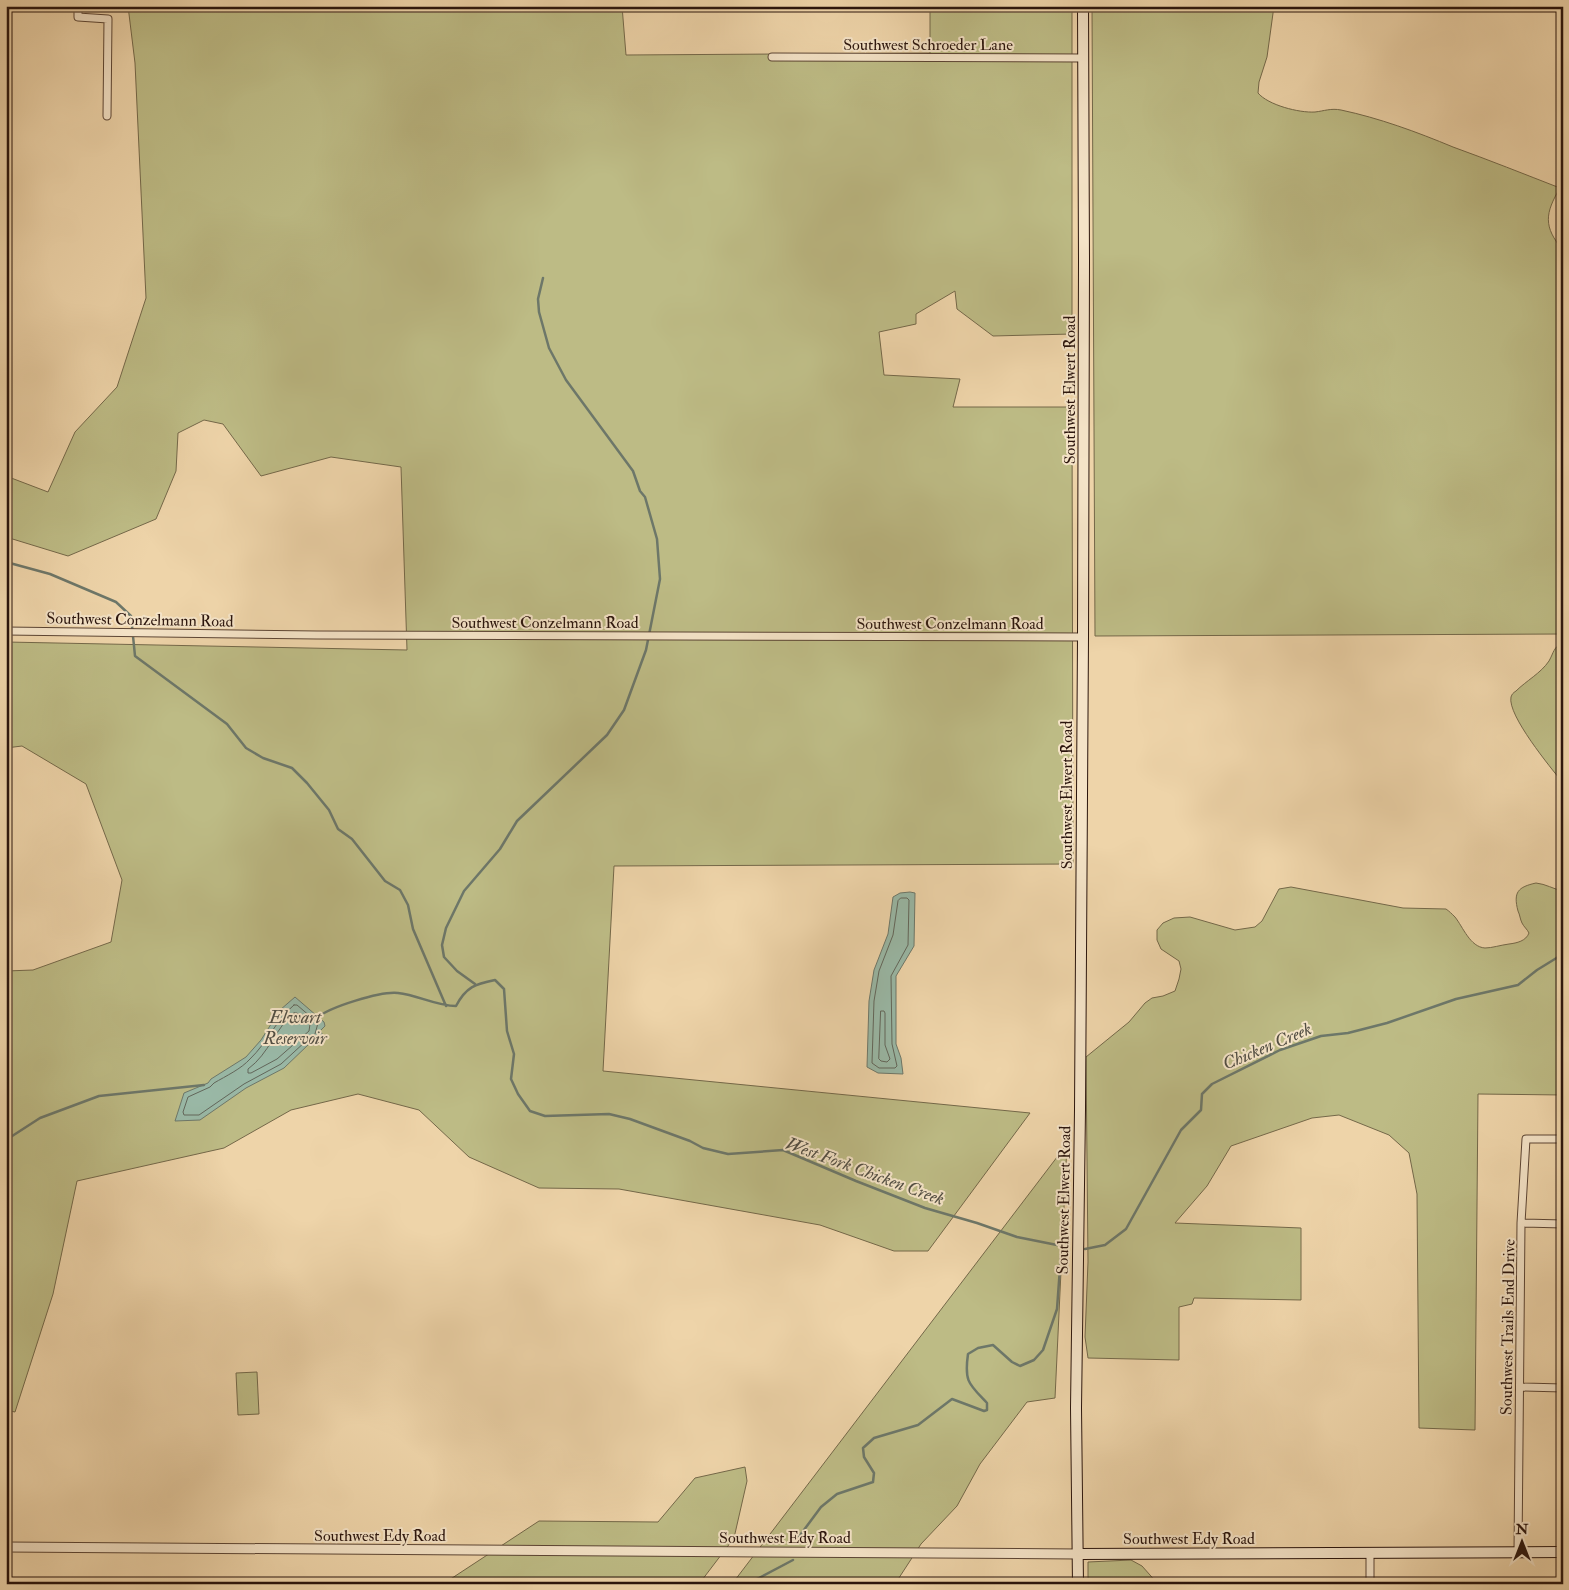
<svg xmlns="http://www.w3.org/2000/svg" width="1569" height="1590" viewBox="0 0 1569 1590" font-family="'IM FELL Double Pica',serif">
	<style>
		.green { fill: #bdbb85; stroke: #746849 }
		.water { fill: #99b8a6; stroke: #6d7769 }
		.lines { fill: none; stroke-linecap: round; stroke-linejoin: round }
		.shore { stroke: #62665a; stroke-width: 1 }
		.stream { stroke: #6d7769; stroke-width: 2.5 }
		.minor-casing { stroke: #5c4534; stroke-width: 9 }
		.tertiary-casing { stroke: #5c4534; stroke-width: 11 }
		.secondary-casing { stroke: #2b150d; stroke-width: 12 }
		.minor { stroke: #f4e3c7; stroke-width: 7 }
		.tertiary { stroke: #f4e3c7; stroke-width: 9 }
		.secondary { stroke: #f4e3c7; stroke-width: 10 }
		.labels { text-anchor: middle; stroke-width: 4; stroke-linejoin: round; paint-order: stroke }
		.street-label { font-size: 16px; fill: #2b150d; stroke: #f4e3c7 }
		.water-label { font-size: 18px; font-style: italic; fill: #524e43; stroke: #f4e3c7 }
	</style>
	<rect width="100%" height="100%" fill="#eed4a9"/>
	<filter id="stains"><feTurbulence type="fractalNoise" baseFrequency=".004" numOctaves="4"/><feColorMatrix values="0 0 0 0 .2 0 0 0 0 .09 0 0 0 0 .02 0 0 0 .5 -.17"/></filter>
	<radialGradient id="worn" r=".72"><stop offset=".6" stop-color="#630" stop-opacity="0"/><stop offset="1" stop-color="#630" stop-opacity=".3"/></radialGradient>
	<path class="green" d="M128,6H622L626,55L930,53V6H1072V334L993,336L957,309L955,291L916,314V324L879,332L884,375L960,379L953,407H1072L1073,864L614,866L603,1071L1030,1113L928,1251H894L820,1225L619,1189L539,1188L469,1157L419,1110L358,1094L291,1110L224,1148L77,1181L53,1294L15,1412L6,1410V971L33,970L111,942L122,880L86,784L22,746L6,748V642L407,650L401,467L331,457L261,476L223,424L204,420L178,433L176,471L156,519L68,556L6,537V476L48,492L75,432L117,387L146,298L135,63Z
		M1092,6H1274L1267,57L1259,82L1258,93C1268,105 1299,113 1315,112C1324,111 1331,108 1341,110C1379,118 1417,132 1453,147C1489,160 1524,174 1560,188C1545,213 1543,227 1563,250V634L1095,636Z
		M1563,642V783C1551,768 1507,715 1511,697C1512,694 1513,693 1516,691C1526,681 1541,673 1549,661C1554,652 1553,648 1563,642Z
		M1536,883C1546,884 1553,889 1563,891V1095L1478,1094L1475,1430L1419,1428L1417,1194L1409,1153L1389,1135L1339,1115L1312,1118L1231,1146L1207,1186L1175,1223L1301,1228V1300L1194,1298L1192,1304L1179,1307V1360L1088,1358L1085,1337L1088,1262L1086,1057L1129,1022L1145,1003L1152,998L1163,996L1175,991L1179,979L1181,969L1179,961L1161,949L1157,940V930L1163,923L1174,918L1190,917L1235,930L1255,927L1262,921L1279,889L1291,887L1403,908L1446,909C1449,911 1452,914 1455,917C1463,927 1470,947 1485,948C1492,948 1501,945 1509,944C1517,943 1526,941 1529,933C1527,929 1524,927 1522,923C1520,919 1520,915 1518,911C1513,892 1518,887 1536,883Z
		M1067,1144L1055,1398L1027,1402L980,1464L957,1506L921,1544L895,1584H732Z
		M257,1372L259,1414L238,1415L236,1373Z
		M745,1467L747,1481L734,1538L699,1584H443L539,1521L658,1522L695,1478Z
		M1131,1560L1142,1566L1158,1584H1088V1562Z"/>
	<path class="water" d="M910,892L915,893L914,946L896,976V1044L901,1058L903,1074L878,1073L867,1067L869,1001L874,970L888,934L893,897L900,893Z
		M295,997L324,1022L325,1026L320,1031L323,1035L309,1044L284,1068L246,1088L200,1120L175,1121L184,1093L208,1083L211,1079L246,1057L261,1040L280,1010Z"/>
	<g class="lines">
		<path class="shore" d="M901,898H907L909,900L908,945L891,976L892,1044L897,1066L895,1068H879L872,1063L874,1001L879,971L893,935L898,901Z
			M294,1005H297L318,1023L315,1034L306,1041L281,1064L244,1084L199,1115H184L183,1112L188,1097L210,1087L214,1083C226,1076 241,1069 250,1059C267,1043 276,1020 294,1005Z
			M881,1011H884L885,1013V1045L890,1059L887,1062L881,1061L879,1059Z
			M294,1013H297L310,1024L309,1031L277,1059L251,1073H248V1069C269,1054 276,1027 294,1013Z"/>
		<path class="stream" d="M6,562L50,574L116,602L131,616L135,656L227,724L246,748L263,758L292,768L307,783L329,810L338,829L352,839L385,881L400,890L408,905L413,929L446,1006
			M475,984L457,971L444,957L442,945L446,928L464,891L500,849L517,821L607,735L624,710L646,650L660,579L657,539L645,497L640,491L633,471L566,380L549,348L539,312L538,299L543,278
			M317,1018C329,1007 381,991 398,993C418,995 436,1006 456,1006C466,987 475,984 495,980L504,989L507,1031L514,1054L511,1079L518,1094L530,1111L545,1116L609,1114L630,1119L690,1141L703,1148L728,1154L783,1150L856,1181L925,1208L977,1223L1017,1237L1067,1247
			M6,1140L40,1118L99,1096L204,1085
			M1085,1249L1105,1245L1126,1229L1181,1130L1201,1110L1202,1094L1212,1084L1280,1050L1321,1036L1348,1033L1387,1023L1456,999L1518,985L1537,970L1563,954
			M795,1542L821,1507L837,1494L873,1482L874,1473L864,1457L863,1448L874,1438L918,1425L952,1399L984,1411L987,1410V1403C969,1384 964,1382 968,1354L978,1348L993,1345L1012,1362L1020,1366L1034,1360L1043,1350L1057,1309L1061,1254L1067,1247
			M741,1584L757,1579L793,1560"/>
		<g class="minor-casing">
			<path id="minor" d="M78,6V17L108,19L107,116
				M772,57L1083,58
				M6,631L317,635L1083,637
				M1521,1223L1563,1224
				M1520,1387L1563,1388
				M1518,1552L1521,1223L1526,1139H1563
				M1370,1553V1584"/>
		</g>
		<g class="tertiary-casing">
			<path id="tertiary" d="M6,1547L1078,1554"/>
		</g>
		<g class="secondary-casing">
			<path id="secondary" d="M1078,1554L1563,1552
				M1078,1584L1076,1408L1080,1110L1083,637L1084,260L1083,6"/>
		</g>
		<use href="#minor" class="minor"/>
		<use href="#tertiary" class="tertiary"/>
		<use href="#secondary" class="secondary"/>
	</g>
	<g class="labels">
		<g class="street-label">
			<text x="928" y="50">Southwest Schroeder Lane</text>
			<text transform="translate(1069 390) rotate(-90)" y="6">Southwest Elwert Road</text>
			<text transform="translate(140 619) rotate(1)" y="6">Southwest Conzelmann Road</text>
			<text x="545" y="628">Southwest Conzelmann Road</text>
			<text x="950" y="629">Southwest Conzelmann Road</text>
			<text transform="translate(1066 795) rotate(-90)" y="6">Southwest Elwert Road</text>
			<text transform="translate(1063 1200) rotate(-89)" y="6">Southwest Elwert Road</text>
			<text transform="translate(1507 1327) rotate(-89)" y="6">Southwest Trails End Drive</text>
			<text x="380" y="1541">Southwest Edy Road</text>
			<text x="785" y="1543">Southwest Edy Road</text>
			<text x="1189" y="1544">Southwest Edy Road</text>
		</g>
		<g class="water-label">
			<text x="295" y="1023">Elwart<tspan x="295" dy="21">Reservoir</tspan></text>
			<text transform="translate(1267 1046) rotate(-23)" y="6">Chicken Creek</text>
			<text transform="translate(865 1171) rotate(20)" y="6">West Fork Chicken Creek</text>
		</g>
	</g>
	<rect width="1569" height="1590" fill="none" stroke="#eed4a9" stroke-width="25"/>
	<rect x="8" y="8" width="1554" height="1575" fill="none" stroke="#2b150d" stroke-width="2.5"/>
	<rect x="12" y="12" width="1544" height="1565" fill="none" stroke="#2b150d"/>
	<g transform="translate(1522 1542)" stroke="#f4e3c7" stroke-width="4" paint-order="stroke">
	<path d="M0-4L9 19L0 12L-9 19Z" fill="#2b150d"/>
	<text y="-8" font-size="14" font-weight="bold" text-anchor="middle" fill="#2b150d">N</text>
	</g>
	<rect width="100%" height="100%" filter="url(#stains)"/>
	<rect width="100%" height="100%" fill="url(#worn)"/>
</svg>
